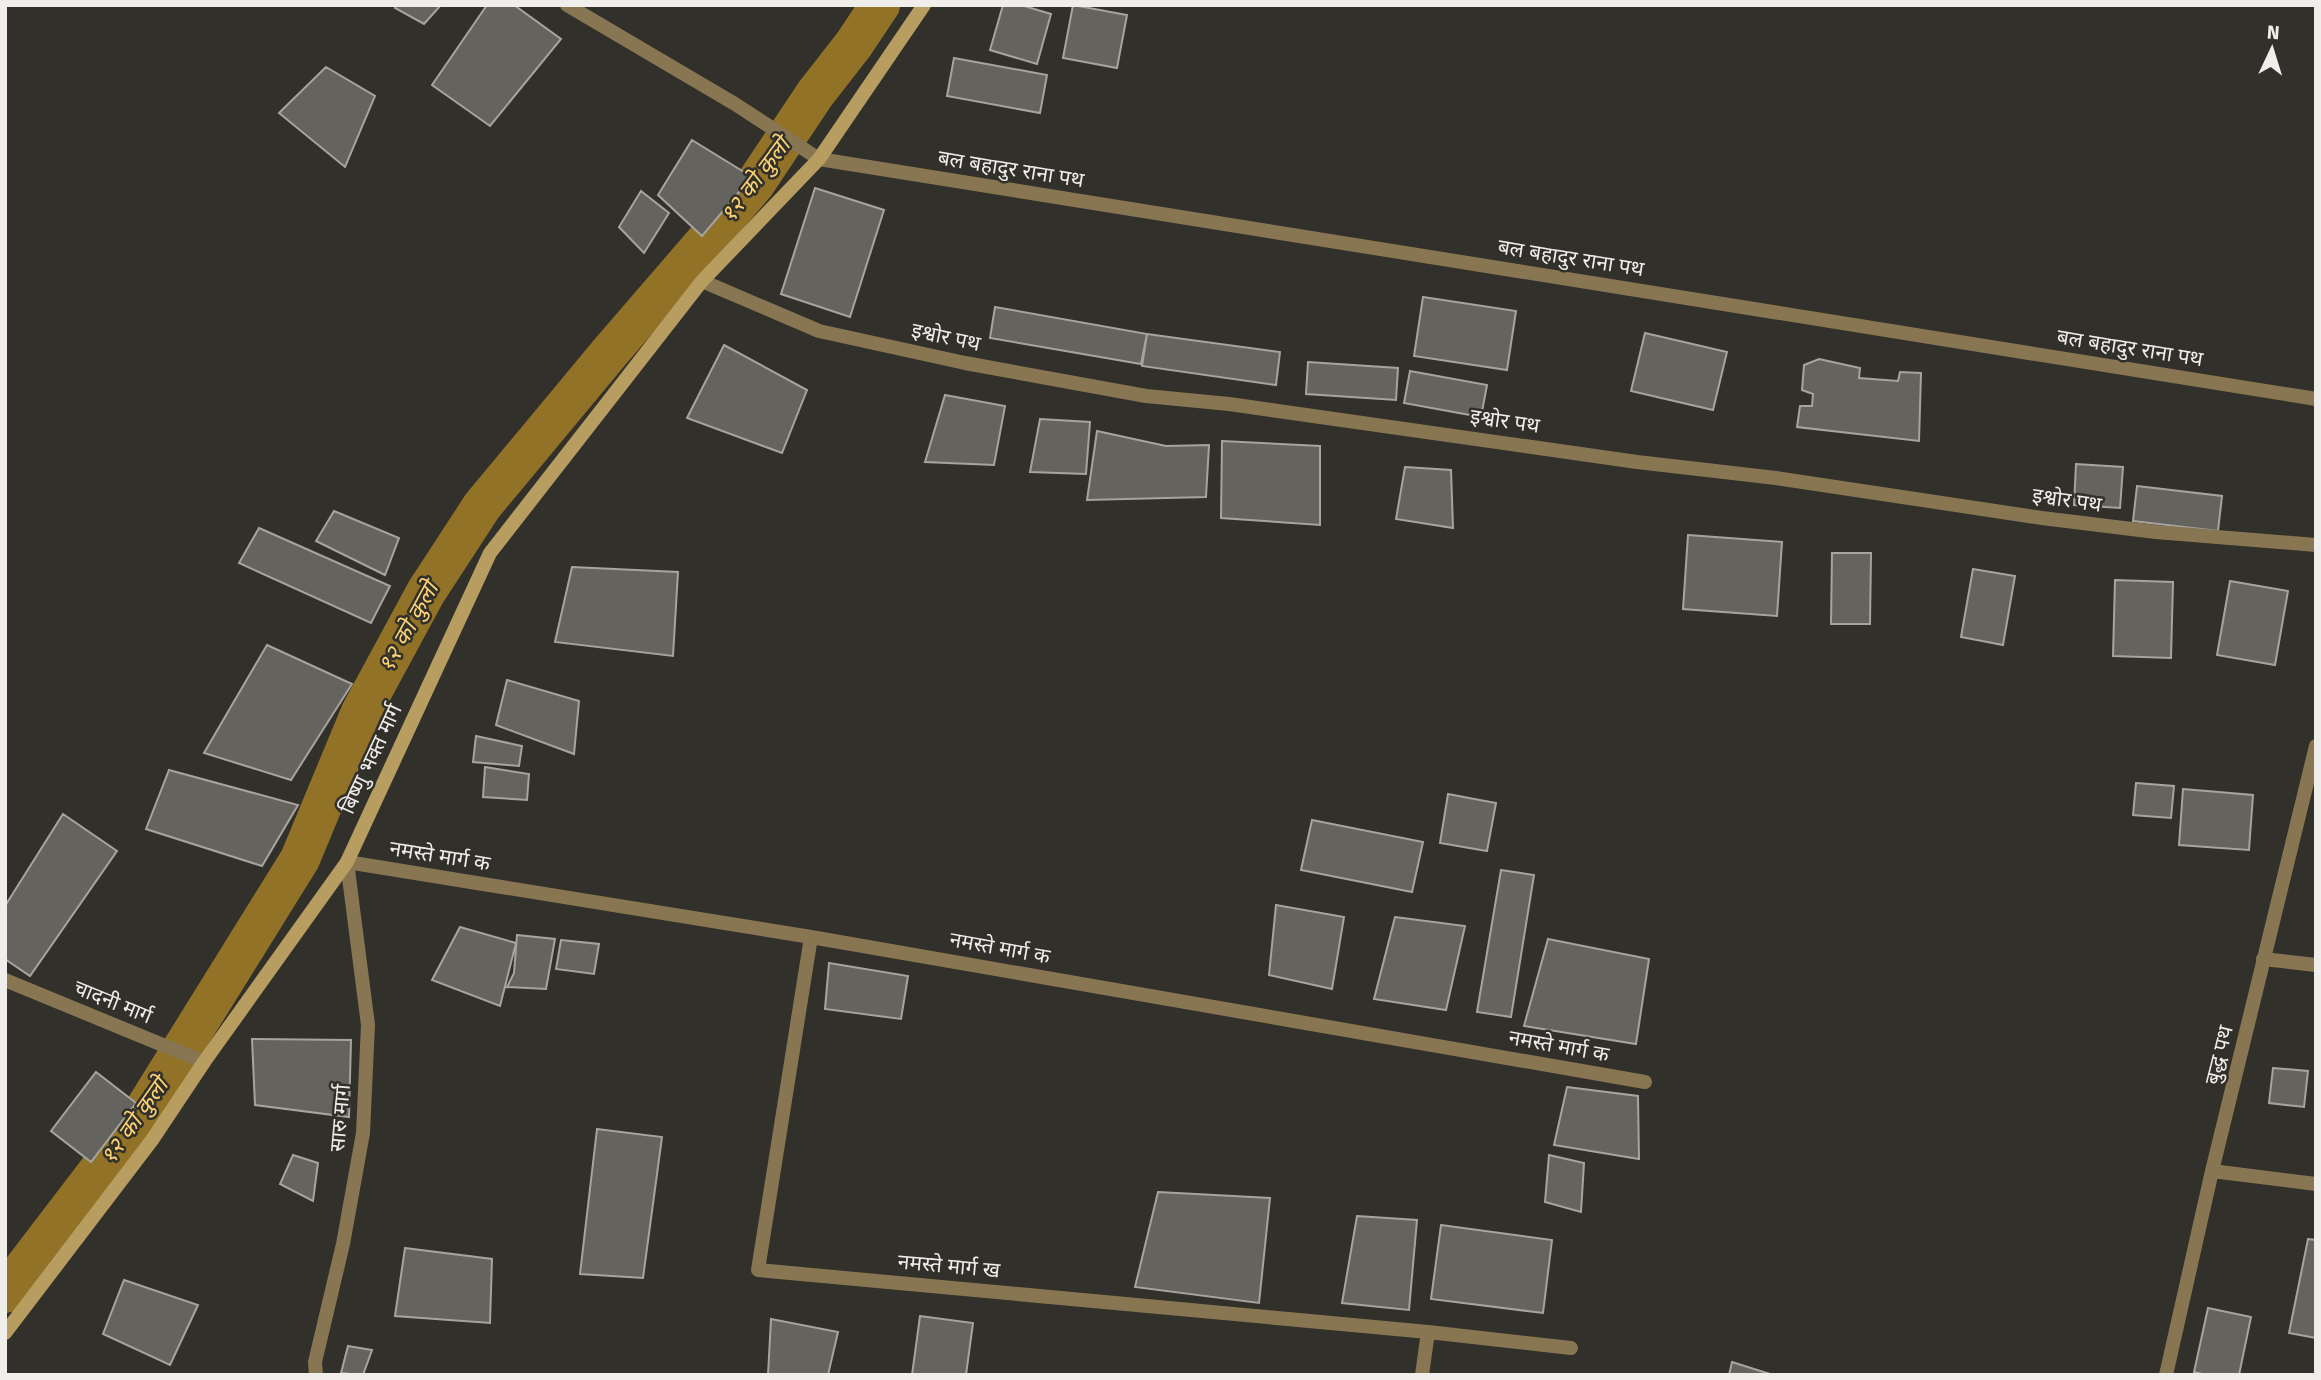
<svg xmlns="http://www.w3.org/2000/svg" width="2321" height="1380" viewBox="0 0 2321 1380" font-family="'Fira Sans','Noto Sans Devanagari',sans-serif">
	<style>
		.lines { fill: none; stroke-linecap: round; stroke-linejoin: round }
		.canal { stroke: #917226; stroke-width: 40 }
		.building { fill: #65635e; stroke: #a7a49f; stroke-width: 2 }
		.street { stroke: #877651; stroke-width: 14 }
		.secondary { stroke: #b89d61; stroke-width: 14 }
		.labels { text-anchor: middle; stroke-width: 5; stroke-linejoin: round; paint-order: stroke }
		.street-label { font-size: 21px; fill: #f0eeeb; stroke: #32302b }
		.water-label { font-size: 23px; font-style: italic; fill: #fcd273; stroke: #32302b }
	</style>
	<rect width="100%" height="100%" fill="#32302b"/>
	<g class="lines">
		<path class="canal" d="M5,1293L141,1115L300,859L361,712L426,592L482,506L610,352L755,184L815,94L854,44L880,5"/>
	</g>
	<path class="building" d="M397,5H441L424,24L395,8Z
		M487,5H514L561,39L490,126L432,85Z
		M1003,5H1021L1051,14L1037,64L990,50Z
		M1073,5L1127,15L1117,68L1063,58Z
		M954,58L1047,75L1040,113L947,96Z
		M326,67L375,96L345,167L279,113Z
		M692,140L752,177L702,236L658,195Z
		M815,188L884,210L850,317L781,294Z
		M641,191L669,213L644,253L619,227Z
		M1423,297L1516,311L1507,370L1414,356Z
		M995,307L1147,334L1141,364L990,338Z
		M1645,333L1727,352L1713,410L1631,391Z
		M1147,334L1280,352L1276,385L1142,366Z
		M724,345L807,390L782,453L687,418Z
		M1819,359L1860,368L1859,378L1898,381L1900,372L1921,373L1919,441L1797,427L1800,406H1812L1813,394L1802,390L1804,365Z
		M1308,362L1398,368L1396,400L1306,394Z
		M1410,371L1487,385L1481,417L1404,403Z
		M945,395L1005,406L994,465L925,462Z
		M1040,419L1090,422L1086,474L1030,472Z
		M1097,431L1166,446L1209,445L1206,497L1087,500Z
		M1222,441L1320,446V525L1221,518Z
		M2076,464L2123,467L2120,508L2074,505Z
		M1405,467L1451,470L1453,528L1396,519Z
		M2137,486L2222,496L2218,531L2133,521Z
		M334,511L399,538L385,575L316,541Z
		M259,528L390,586L371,623L239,563Z
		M1688,535L1782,542L1777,616L1683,609Z
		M1832,553H1871L1870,624H1831Z
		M572,567L678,572L673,656L555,642Z
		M1973,569L2015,576L2003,645L1961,637Z
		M2115,580L2173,582L2171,658L2113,656Z
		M2230,581L2288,591L2275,665L2217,655Z
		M267,645L352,684L291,780L204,753Z
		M507,680L579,701L574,754L496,725Z
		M476,736L522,746L519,766L473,762Z
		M485,767L529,774L527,800L483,797Z
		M169,770L298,805L262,866L146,829Z
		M2136,783L2174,786L2171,818L2133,815Z
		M2183,789L2253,795L2249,850L2179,845Z
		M1448,794L1496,803L1487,851L1440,843Z
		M63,814L117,851L30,976L5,959V906Z
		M1312,820L1423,842L1412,892L1301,870Z
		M1501,870L1534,875L1511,1017L1477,1012Z
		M1276,905L1344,917L1332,989L1269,975Z
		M1395,917L1465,926L1446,1010L1374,999Z
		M460,927L516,943L500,1006L432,980Z
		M517,935L555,939L546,989L507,987L514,973Z
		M1548,939L1649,959L1636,1044L1524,1026Z
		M561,940L599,944L594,974L556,969Z
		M829,963L908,976L901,1019L825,1009Z
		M252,1039L351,1040L349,1117L255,1105Z
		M2273,1068L2308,1071L2304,1107L2269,1103Z
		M96,1072L136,1103L91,1162L51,1131Z
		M1567,1087L1638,1096L1639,1159L1554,1145Z
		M597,1129L662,1137L643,1278L580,1274Z
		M293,1155L318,1163L313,1201L280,1184Z
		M1549,1155L1584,1163L1581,1212L1545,1202Z
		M1158,1192L1270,1198L1259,1303L1135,1287Z
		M1357,1216L1417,1220L1409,1310L1342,1303Z
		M1441,1225L1552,1240L1543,1313L1431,1299Z
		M2308,1239L2316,1240V1338L2289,1333Z
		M405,1248L492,1259L490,1323L395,1316Z
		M124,1280L198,1305L170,1365L103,1334Z
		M2208,1308L2251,1317L2239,1375H2206L2194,1372Z
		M920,1316L973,1323L966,1375H912Z
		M771,1319L838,1332L828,1375H768Z
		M348,1346L372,1350L363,1375L341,1373Z
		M1732,1362L1770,1374V1375H1729Z"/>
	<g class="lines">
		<path class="street" d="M567,5L735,104L819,159L2316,399
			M702,281L819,331L965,363L1146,396L1229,404L1637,462L1776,478L2042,518L2156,532L2316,545
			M811,937L758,1270L1428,1332L1422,1375
			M2263,959L2316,965
			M5,980L204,1062
			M2212,1171L2316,1184
			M1428,1332L1571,1348
			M316,1375L315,1362L343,1244L363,1133L368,1025L347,862L811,937L1645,1082
			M2166,1375L2212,1171L2316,746"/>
		<path class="secondary" d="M5,1333L152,1140L204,1062L347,862L490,553L702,281L819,159L924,5"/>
	</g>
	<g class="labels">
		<g class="street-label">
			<text transform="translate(1011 169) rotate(9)" y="7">बल बहादुर राना पथ</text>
			<text transform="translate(1571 258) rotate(9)" y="7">बल बहादुर राना पथ</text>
			<text transform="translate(946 337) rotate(12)" y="7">इश्वोर पथ</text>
			<text transform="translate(2130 348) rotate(9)" y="7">बल बहादुर राना पथ</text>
			<text transform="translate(1505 421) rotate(8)" y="7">इश्वोर पथ</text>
			<text transform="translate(2067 500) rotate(8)" y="7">इश्वोर पथ</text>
			<text transform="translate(371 759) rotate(-65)" y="7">बिष्णु भक्त मार्ग</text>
			<text transform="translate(440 856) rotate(9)" y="7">नमस्ते मार्ग क</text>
			<text transform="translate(1000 948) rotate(10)" y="7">नमस्ते मार्ग क</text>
			<text transform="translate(113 1002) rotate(22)" y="7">चादनी मार्ग</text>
			<text transform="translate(1559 1046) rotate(10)" y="7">नमस्ते मार्ग क</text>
			<text transform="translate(2219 1055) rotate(-76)" y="7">बुद्ध पथ</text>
			<text transform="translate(340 1118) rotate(-85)" y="7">सारु मार्ग</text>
			<text transform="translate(949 1266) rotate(5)" y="7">नमस्ते मार्ग ख</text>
		</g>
		<g class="water-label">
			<text transform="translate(755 180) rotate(-53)" y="8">१२ को कुलो</text>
			<text transform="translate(408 627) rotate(-61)" y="8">१२ को कुलो</text>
			<text transform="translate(134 1121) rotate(-55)" y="8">१२ को कुलो</text>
		</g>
	</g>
	<rect width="2321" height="1380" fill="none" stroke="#f0eeeb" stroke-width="14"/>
	<g transform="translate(2272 49) rotate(4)" stroke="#32302b" stroke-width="5" paint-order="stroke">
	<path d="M0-5L12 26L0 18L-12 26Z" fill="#f0eeeb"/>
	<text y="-10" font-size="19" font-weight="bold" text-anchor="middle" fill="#f0eeeb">N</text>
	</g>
</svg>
